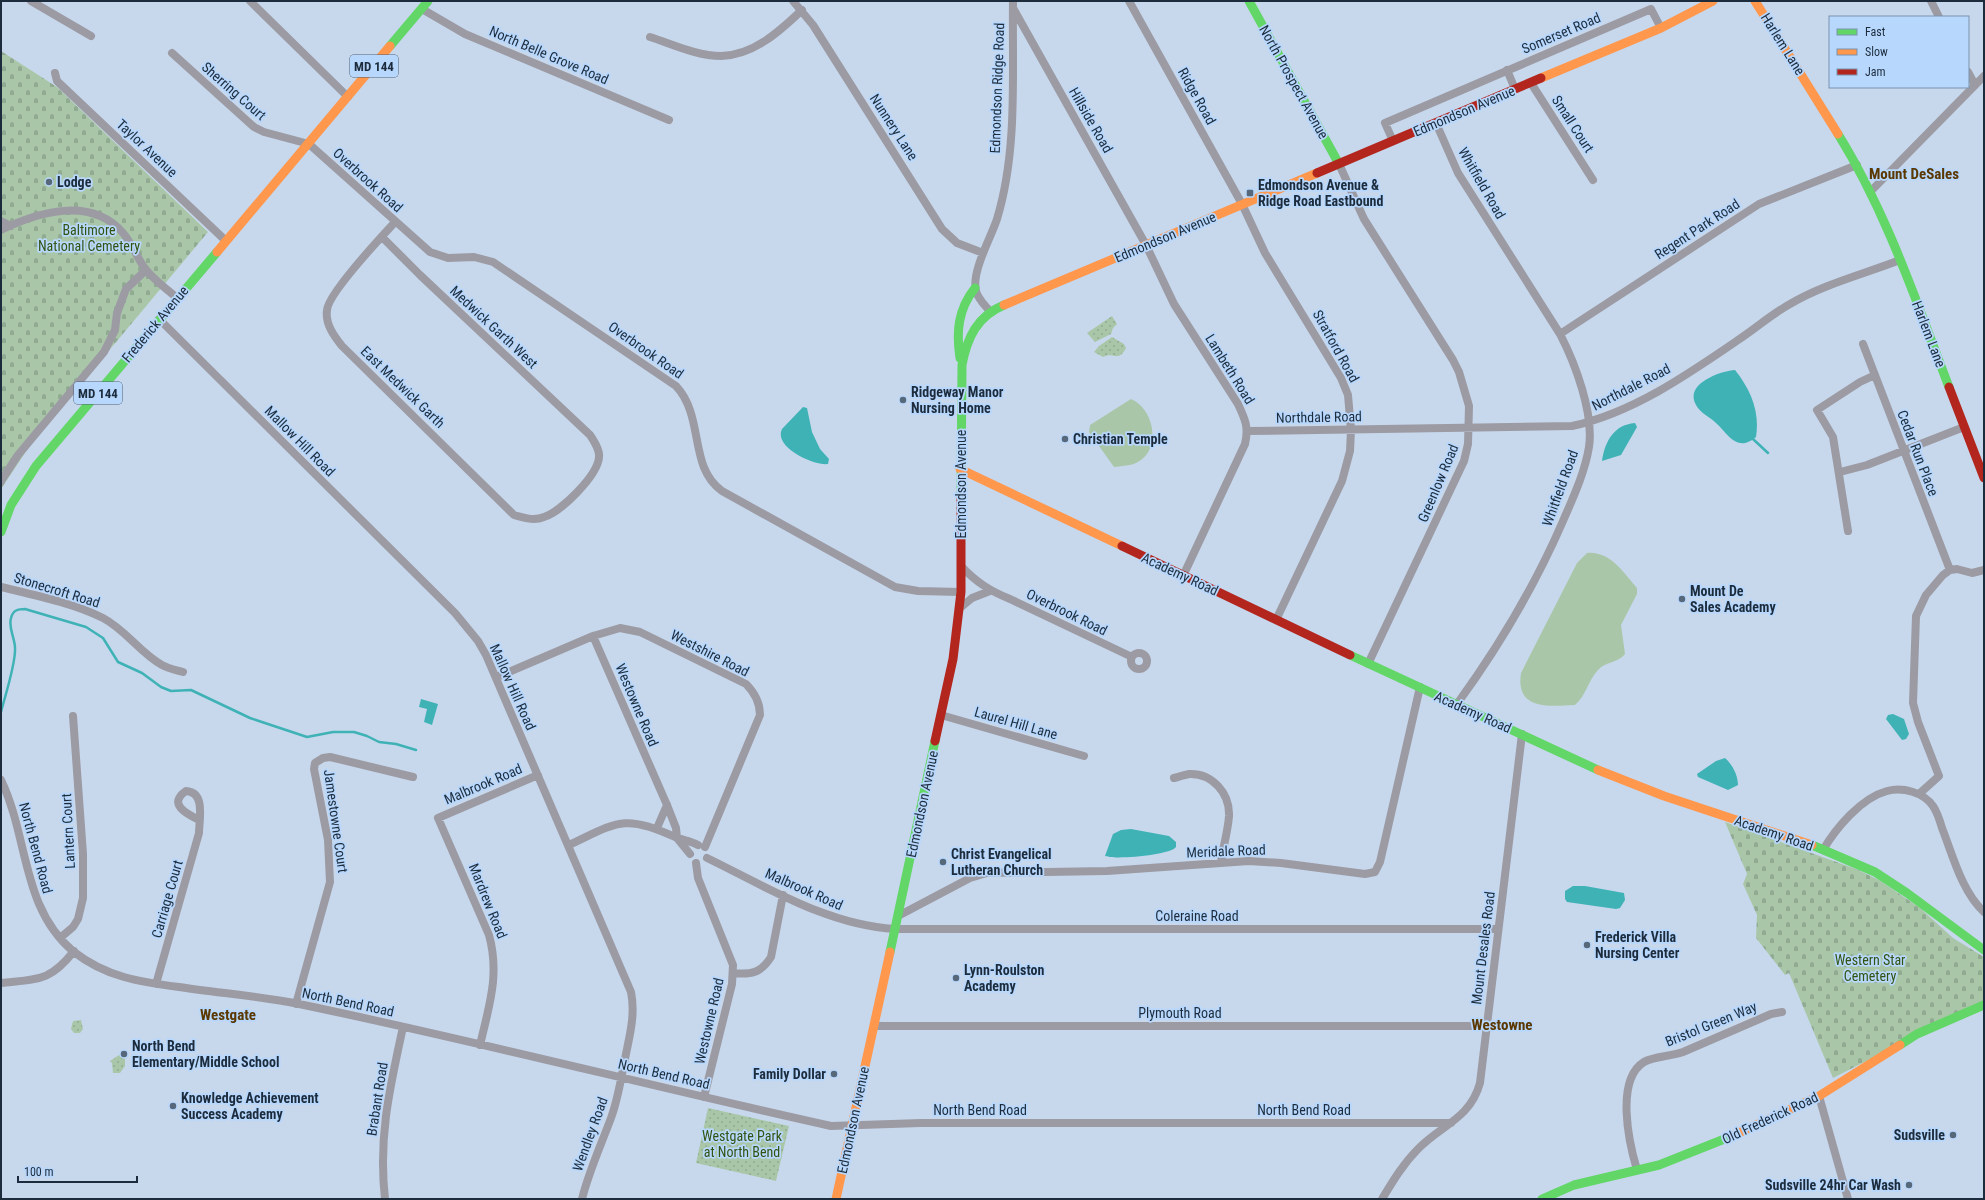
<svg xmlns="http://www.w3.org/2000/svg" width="1985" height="1200" viewBox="0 0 1985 1200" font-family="'Roboto Condensed',sans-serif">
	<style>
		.green { fill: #a9c7a8 }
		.cemetery { fill: url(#cemetery-stones) }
		.park { fill: url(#park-dots) }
		.water { fill: #3fb2b6 }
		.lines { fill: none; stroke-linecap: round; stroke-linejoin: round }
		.stream { stroke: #3fb2b6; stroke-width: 2.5 }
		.street { stroke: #9c9ba4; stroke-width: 8 }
		.fast { stroke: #63d668; stroke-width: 9 }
		.slow { stroke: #ff974d; stroke-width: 9 }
		.jam { stroke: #b3261e; stroke-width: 9 }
		.poi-dot { fill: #58687b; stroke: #b8d7fc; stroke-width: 1.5 }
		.labels { text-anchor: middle; stroke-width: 3.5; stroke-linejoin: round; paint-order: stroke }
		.shield { fill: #b8d7fc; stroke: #4b5f76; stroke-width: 1 }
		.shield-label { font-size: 13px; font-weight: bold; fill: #1c2c3d }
		.street-label { font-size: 14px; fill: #1c2c3d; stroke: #b8d7fc }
		.poi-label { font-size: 14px; font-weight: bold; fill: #1c2c3d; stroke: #b8d7fc; text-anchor: start }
		.park-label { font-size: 14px; fill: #335310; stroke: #b8d7fc }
		.neighbourhood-label { font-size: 15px; font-weight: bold; fill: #5a3800; stroke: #b8d7fc }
	</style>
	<defs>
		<pattern id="cemetery-stones" width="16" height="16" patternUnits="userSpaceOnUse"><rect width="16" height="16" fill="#a9c7a8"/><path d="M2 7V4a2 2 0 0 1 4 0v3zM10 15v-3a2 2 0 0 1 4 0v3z" fill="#91ab92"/></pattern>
		<pattern id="park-dots" width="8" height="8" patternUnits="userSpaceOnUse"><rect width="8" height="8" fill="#a9c7a8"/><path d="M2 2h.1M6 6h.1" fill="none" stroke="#91ab92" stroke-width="1.8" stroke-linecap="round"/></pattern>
	</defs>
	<rect width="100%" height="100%" fill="#c7d8ed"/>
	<path class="green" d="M1131,399C1155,409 1162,451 1136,463C1130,466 1120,466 1114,467L1089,432L1090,425Z
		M1587,553C1610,551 1623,572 1637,588V594L1621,625L1625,654C1618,663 1604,662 1598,670C1588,681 1586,696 1575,705C1550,706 1515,711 1521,673L1577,563Z"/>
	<path class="cemetery" d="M1,51L57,87L208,232L31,444L1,489Z
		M1725,822L1856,869L1879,880L1920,908L1953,938L1984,957V1001L1833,1078L1789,973L1785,975L1756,938L1757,915L1743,884L1747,874Z"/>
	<path class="park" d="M1112,316L1117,324L1113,328L1111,334L1095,342L1087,333Z
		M1112,337L1124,344L1126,348C1118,363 1114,351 1103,357L1094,352L1099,346Z
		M81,1020L83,1029L80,1033H74L71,1029L73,1021Z
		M119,1055L125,1058V1066L120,1073H113L112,1063L110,1061Z
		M708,1108L789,1126L776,1181L696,1163Z"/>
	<path class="water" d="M1735,370C1751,390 1760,412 1756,437C1737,453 1729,435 1716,423C1710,417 1700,413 1696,405C1684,384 1720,371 1735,370Z
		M803,407L807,408L812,432L820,449L829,459L828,464C814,466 773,447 782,429Z
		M1635,423L1637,427L1621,455L1602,461C1605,442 1613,425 1635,423Z
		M421,699L438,704L432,725L424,722L427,709L419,707Z
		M1893,714L1904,719L1909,734L1906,739L1902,740L1886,719L1888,715Z
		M1725,758C1732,764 1738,775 1738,785L1728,790L1698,777L1697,774L1716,761Z
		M1131,829L1169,836L1176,842V847C1171,855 1114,860 1105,856L1113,834L1121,830Z
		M1573,886H1585L1624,893L1625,900L1620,908L1616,909L1567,902L1565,899V891Z"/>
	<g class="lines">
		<path class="stream" d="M1753,439L1768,453
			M1,712C5,696 16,663 15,648C15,638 8,628 11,618C13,610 18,609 25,609L86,627L103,638L118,662L142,673L161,687L171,691L191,690L250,718L307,737L333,732H354L367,736L379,742L396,744L416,750"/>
		<path class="street" d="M31,1L91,36
			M250,1L348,97
			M793,1L813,25L942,229L957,243L983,253
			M1129,1L1242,204L1265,253L1341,378L1348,395L1351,430L1350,451L1342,481L1276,620
			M1931,1L1939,17
			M1013,8L1146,245L1174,304L1238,404C1245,419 1249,427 1245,444L1183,576
			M422,9L465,34L669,120
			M650,37C672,44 697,56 721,56C754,55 780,31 802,10
			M172,53L254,127L264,132L309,144L430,252L448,258L474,257L493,262L676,386C705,417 688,467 722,491L895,587L918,591L961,592
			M1507,70L1515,89
			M1968,72L1975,85
			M55,73L57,81L225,240
			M1531,83L1593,180
			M1436,123L1458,173L1560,334C1575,363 1594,413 1589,447C1585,472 1573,498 1563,521C1534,588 1500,645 1457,704
			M1393,141L1385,123L1651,9L1661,28
			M1339,164L1364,219L1453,360L1459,372L1469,406L1468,444L1464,461L1368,664
			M1871,191L1984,76
			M1,221L11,226
			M1,230C38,212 91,196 123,233C132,243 136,256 144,267C152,279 166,288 177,298
			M382,237L420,275L590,435C594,441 600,450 599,457C598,475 561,512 544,517C534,521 524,518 514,515L342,346C334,336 325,324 327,310C328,294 382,236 395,222
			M990,311C985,306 980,300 977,294C969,275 991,238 997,219C1018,150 1012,73 1013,1
			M159,319L455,613L478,641L486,655L631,992C635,1012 631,1030 627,1049C622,1072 619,1096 611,1118C601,1145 589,1171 582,1199
			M1560,334L1759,204L1857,165
			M1863,344L1950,570
			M1248,431L1572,426C1632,413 1687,375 1738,340C1756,328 1772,314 1790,304C1824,284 1864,274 1900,260
			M1840,472L1867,465L1964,427
			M1,481L18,455L104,352L115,330L117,313L126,289L146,270
			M1848,531L1833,437L1817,410L1860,382L1875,375
			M961,566C976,582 990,591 1010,599L1132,657
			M1,587C34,595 73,603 103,618C126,630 140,653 162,665C169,669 176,670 183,672
			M960,608L972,598L990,591
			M593,636L667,805L676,828L677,838L690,854
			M1131 661a8 8 0 1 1 16 0a8 8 0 1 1-16 0Z
			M497,677L593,636L620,628L640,632L746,684C755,693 760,703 760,715L705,847
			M941,715L1084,756
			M1174,778C1178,777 1184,775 1189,774C1212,773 1230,793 1229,816C1228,831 1223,847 1221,862
			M1,780C29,838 21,908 74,952C106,977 140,982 179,987C218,993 260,996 299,1004C477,1041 654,1087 831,1126L921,1123H1451
			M1919,794L1939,776L1918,722L1913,703L1916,616L1926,595L1943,575L1950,570L1957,569L1972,573L1984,570
			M657,828L667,805
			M569,845C616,823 624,813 675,837C682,840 691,841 698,845
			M1823,850C1836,828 1861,798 1887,791C1903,787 1923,792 1933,806C1937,812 1940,821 1942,828C1953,856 1962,892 1984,912
			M707,858C767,887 827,925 895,929H1498
			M696,863L698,878L733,965L732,984L704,1097
			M898,916L970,878L987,873L1107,871L1249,861L1281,863L1365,874L1375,872L1380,862L1420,687
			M60,938L73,927L78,919L83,898V854L73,716
			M733,973C751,975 761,973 771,957L783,895
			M1,983C37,979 50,982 74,951
			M156,984L199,833C199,820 206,792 186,791C167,804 187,814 199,820
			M296,1004L330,882L328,840L314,769L315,763L323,758L330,757L413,777
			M874,1026H1486
			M480,1045C489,1006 500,975 489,935L438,818L538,775
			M1819,1096L1848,1199
			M1637,1170C1629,1143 1615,1080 1644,1062C1652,1057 1672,1056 1683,1052L1771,1014L1782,1012
			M385,1199C378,1137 390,1087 403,1027
			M1382,1199C1393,1181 1403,1164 1418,1149C1441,1125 1470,1119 1480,1083L1522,734"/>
		<path class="fast" d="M1249,1L1339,164
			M390,46L428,1
			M1838,134C1887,213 1916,301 1949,387
			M960,358C956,332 958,309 975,288
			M961,494L962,365C967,338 977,316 1004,305
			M1,532L11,505L36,466L217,252
			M1350,655L1598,770
			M1812,845L1875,872L1907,893L1984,950
			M890,952L935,741
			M1900,1045L1917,1034L1984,1005
			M1542,1199L1574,1185L1659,1165L1732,1136"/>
		<path class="slow" d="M1755,1L1838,134
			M1541,78L1661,28L1713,1
			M217,252L390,46
			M1004,305L1317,173
			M960,469L1122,546
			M1598,770L1664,796L1812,845
			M1732,1136L1819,1096L1900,1045
			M836,1199L890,952"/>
		<path class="jam" d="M1317,173L1541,78
			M1949,387L1984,478
			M1122,546L1350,655
			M935,741L953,659L961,592V494"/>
	</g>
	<g class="poi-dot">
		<circle cx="49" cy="182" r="4"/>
		<rect x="1246" y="189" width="8" height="8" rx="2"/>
		<circle cx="903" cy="400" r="4"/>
		<circle cx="1065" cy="439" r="4"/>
		<circle cx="1682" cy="599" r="4"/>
		<circle cx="943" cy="862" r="4"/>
		<circle cx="1587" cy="945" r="4"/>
		<circle cx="956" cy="978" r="4"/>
		<circle cx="124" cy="1054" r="4"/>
		<circle cx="834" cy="1074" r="4"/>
		<circle cx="173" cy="1106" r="4"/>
		<circle cx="1953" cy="1135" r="4"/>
		<circle cx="1909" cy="1185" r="4"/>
	</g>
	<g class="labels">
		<g class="shield">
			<rect x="350" y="55" width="48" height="22" rx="3"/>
			<rect x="74" y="382" width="48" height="22" rx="3"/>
		</g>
		<g class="shield-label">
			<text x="374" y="71">MD 144</text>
			<text x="98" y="398">MD 144</text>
		</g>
		<g class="street-label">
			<text transform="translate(1561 33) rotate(-23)" y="5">Somerset Road</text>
			<text transform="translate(1783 44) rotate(58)" y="5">Harlem Lane</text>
			<text transform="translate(549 55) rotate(23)" y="5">North Belle Grove Road</text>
			<text transform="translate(1294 82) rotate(61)" y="5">North Prospect Avenue</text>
			<text transform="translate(997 88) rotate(-88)" y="5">Edmondson Ridge Road</text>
			<text transform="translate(234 91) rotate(41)" y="5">Sherring Court</text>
			<text transform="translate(1197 96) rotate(61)" y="5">Ridge Road</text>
			<text transform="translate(1464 111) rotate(-23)" y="5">Edmondson Avenue</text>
			<text transform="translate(1091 120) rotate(60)" y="5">Hillside Road</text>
			<text transform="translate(1573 124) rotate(57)" y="5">Small Court</text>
			<text transform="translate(894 127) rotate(57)" y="5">Nunnery Lane</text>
			<text transform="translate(147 148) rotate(43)" y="5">Taylor Avenue</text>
			<text transform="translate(368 180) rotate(42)" y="5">Overbrook Road</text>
			<text transform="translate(1482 183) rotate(60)" y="5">Whitfield Road</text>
			<text transform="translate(1697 229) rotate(-33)" y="5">Regent Park Road</text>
			<text transform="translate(1165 237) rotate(-23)" y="5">Edmondson Avenue</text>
			<text transform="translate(155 324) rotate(-50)" y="5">Frederick Avenue</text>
			<text transform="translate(494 327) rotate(43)" y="5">Medwick Garth West</text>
			<text transform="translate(1929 334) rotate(69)" y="5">Harlem Lane</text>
			<text transform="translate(1336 346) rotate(61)" y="5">Stratford Road</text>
			<text transform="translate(646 350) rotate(35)" y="5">Overbrook Road</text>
			<text transform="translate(1230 369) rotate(58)" y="5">Lambeth Road</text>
			<text transform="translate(403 387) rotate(44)" y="5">East Medwick Garth</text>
			<text transform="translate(1631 387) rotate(-27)" y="5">Northdale Road</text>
			<text transform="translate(1319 417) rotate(-1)" y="5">Northdale Road</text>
			<text transform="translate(300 441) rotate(45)" y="5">Mallow Hill Road</text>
			<text transform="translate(1918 453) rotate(69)" y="5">Cedar Run Place</text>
			<text transform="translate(1438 483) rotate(-67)" y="5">Greenlow Road</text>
			<text transform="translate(961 484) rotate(-90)" y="5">Edmondson Avenue</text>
			<text transform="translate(1560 488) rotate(-70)" y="5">Whitfield Road</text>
			<text transform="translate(1180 574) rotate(25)" y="5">Academy Road</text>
			<text transform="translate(57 590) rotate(17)" y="5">Stonecroft Road</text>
			<text transform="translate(1067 612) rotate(26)" y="5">Overbrook Road</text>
			<text transform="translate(710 653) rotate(27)" y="5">Westshire Road</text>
			<text transform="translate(513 687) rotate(66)" y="5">Mallow Hill Road</text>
			<text transform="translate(637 705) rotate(67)" y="5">Westowne Road</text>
			<text transform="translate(1473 712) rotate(24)" y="5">Academy Road</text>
			<text transform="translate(1016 723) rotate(16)" y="5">Laurel Hill Lane</text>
			<text transform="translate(483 784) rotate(-23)" y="5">Malbrook Road</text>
			<text transform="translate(922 804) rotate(-78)" y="5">Edmondson Avenue</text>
			<text transform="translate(336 821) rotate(82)" y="5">Jamestowne Court</text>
			<text transform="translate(68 831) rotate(-93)" y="5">Lantern Court</text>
			<text transform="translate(1774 833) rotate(19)" y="5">Academy Road</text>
			<text transform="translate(36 848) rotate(75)" y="5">North Bend Road</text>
			<text transform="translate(1226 851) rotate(-2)" y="5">Meridale Road</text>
			<text transform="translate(804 889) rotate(24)" y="5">Malbrook Road</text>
			<text transform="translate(167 899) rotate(-74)" y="5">Carriage Court</text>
			<text transform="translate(488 901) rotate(68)" y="5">Mardrew Road</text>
			<text x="1197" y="921">Coleraine Road</text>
			<text transform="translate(1483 948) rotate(-83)" y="5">Mount Desales Road</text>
			<text transform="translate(348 1002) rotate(12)" y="5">North Bend Road</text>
			<text x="1180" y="1018">Plymouth Road</text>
			<text transform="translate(709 1021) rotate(-77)" y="5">Westowne Road</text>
			<text transform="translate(1711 1024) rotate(-22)" y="5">Bristol Green Way</text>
			<text transform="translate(664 1074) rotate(13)" y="5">North Bend Road</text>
			<text transform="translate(377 1099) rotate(-81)" y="5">Brabant Road</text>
			<text x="980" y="1115">North Bend Road</text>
			<text x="1304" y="1115">North Bend Road</text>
			<text transform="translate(1770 1118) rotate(-25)" y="5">Old Frederick Road</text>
			<text transform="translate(853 1120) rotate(-78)" y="5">Edmondson Avenue</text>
			<text transform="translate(590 1134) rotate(-70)" y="5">Wendley Road</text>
		</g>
		<g class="poi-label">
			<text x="57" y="187">Lodge</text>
			<text x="1258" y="190">Edmondson Avenue &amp;<tspan x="1258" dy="16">Ridge Road Eastbound</tspan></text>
			<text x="911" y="397">Ridgeway Manor<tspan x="911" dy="16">Nursing Home</tspan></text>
			<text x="1073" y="444">Christian Temple</text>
			<text x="1690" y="596">Mount De<tspan x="1690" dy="16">Sales Academy</tspan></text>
			<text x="951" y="859">Christ Evangelical<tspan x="951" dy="16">Lutheran Church</tspan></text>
			<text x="1595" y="942">Frederick Villa<tspan x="1595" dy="16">Nursing Center</tspan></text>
			<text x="964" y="975">Lynn-Roulston<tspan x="964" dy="16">Academy</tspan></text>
			<text x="132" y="1051">North Bend<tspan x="132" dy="16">Elementary/Middle School</tspan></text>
			<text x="826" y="1079" text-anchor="end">Family Dollar</text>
			<text x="181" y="1103">Knowledge Achievement<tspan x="181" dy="16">Success Academy</tspan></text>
			<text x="1945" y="1140" text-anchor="end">Sudsville</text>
			<text x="1901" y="1190" text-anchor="end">Sudsville 24hr Car Wash</text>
		</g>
		<g class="park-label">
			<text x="89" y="235">Baltimore<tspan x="89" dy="16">National Cemetery</tspan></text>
			<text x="1870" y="965">Western Star<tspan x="1870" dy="16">Cemetery</tspan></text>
			<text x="742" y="1141">Westgate Park<tspan x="742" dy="16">at North Bend</tspan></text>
		</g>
		<g class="neighbourhood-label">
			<text x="1914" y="179">Mount DeSales</text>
			<text x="228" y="1020">Westgate</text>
			<text x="1502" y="1030">Westowne</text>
		</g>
	</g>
	<rect width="1985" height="1200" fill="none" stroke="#1c2c3d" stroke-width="4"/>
	<rect x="1829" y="16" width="140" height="72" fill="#b8d7fc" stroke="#7a93b0"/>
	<rect x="1837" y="29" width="20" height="6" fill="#63d668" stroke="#7a93b0"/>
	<text x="1865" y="36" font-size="12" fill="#1c2c3d">Fast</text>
	<rect x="1837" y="49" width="20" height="6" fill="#ff974d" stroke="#7a93b0"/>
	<text x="1865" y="56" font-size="12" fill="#1c2c3d">Slow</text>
	<rect x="1837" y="69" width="20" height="6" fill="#b3261e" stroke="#7a93b0"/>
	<text x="1865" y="76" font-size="12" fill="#1c2c3d">Jam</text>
	<path d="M18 1176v6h119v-6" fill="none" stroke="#1c2c3d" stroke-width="2"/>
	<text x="24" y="1176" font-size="12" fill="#1c2c3d" stroke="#b8d7fc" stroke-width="3" paint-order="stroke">100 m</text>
</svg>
